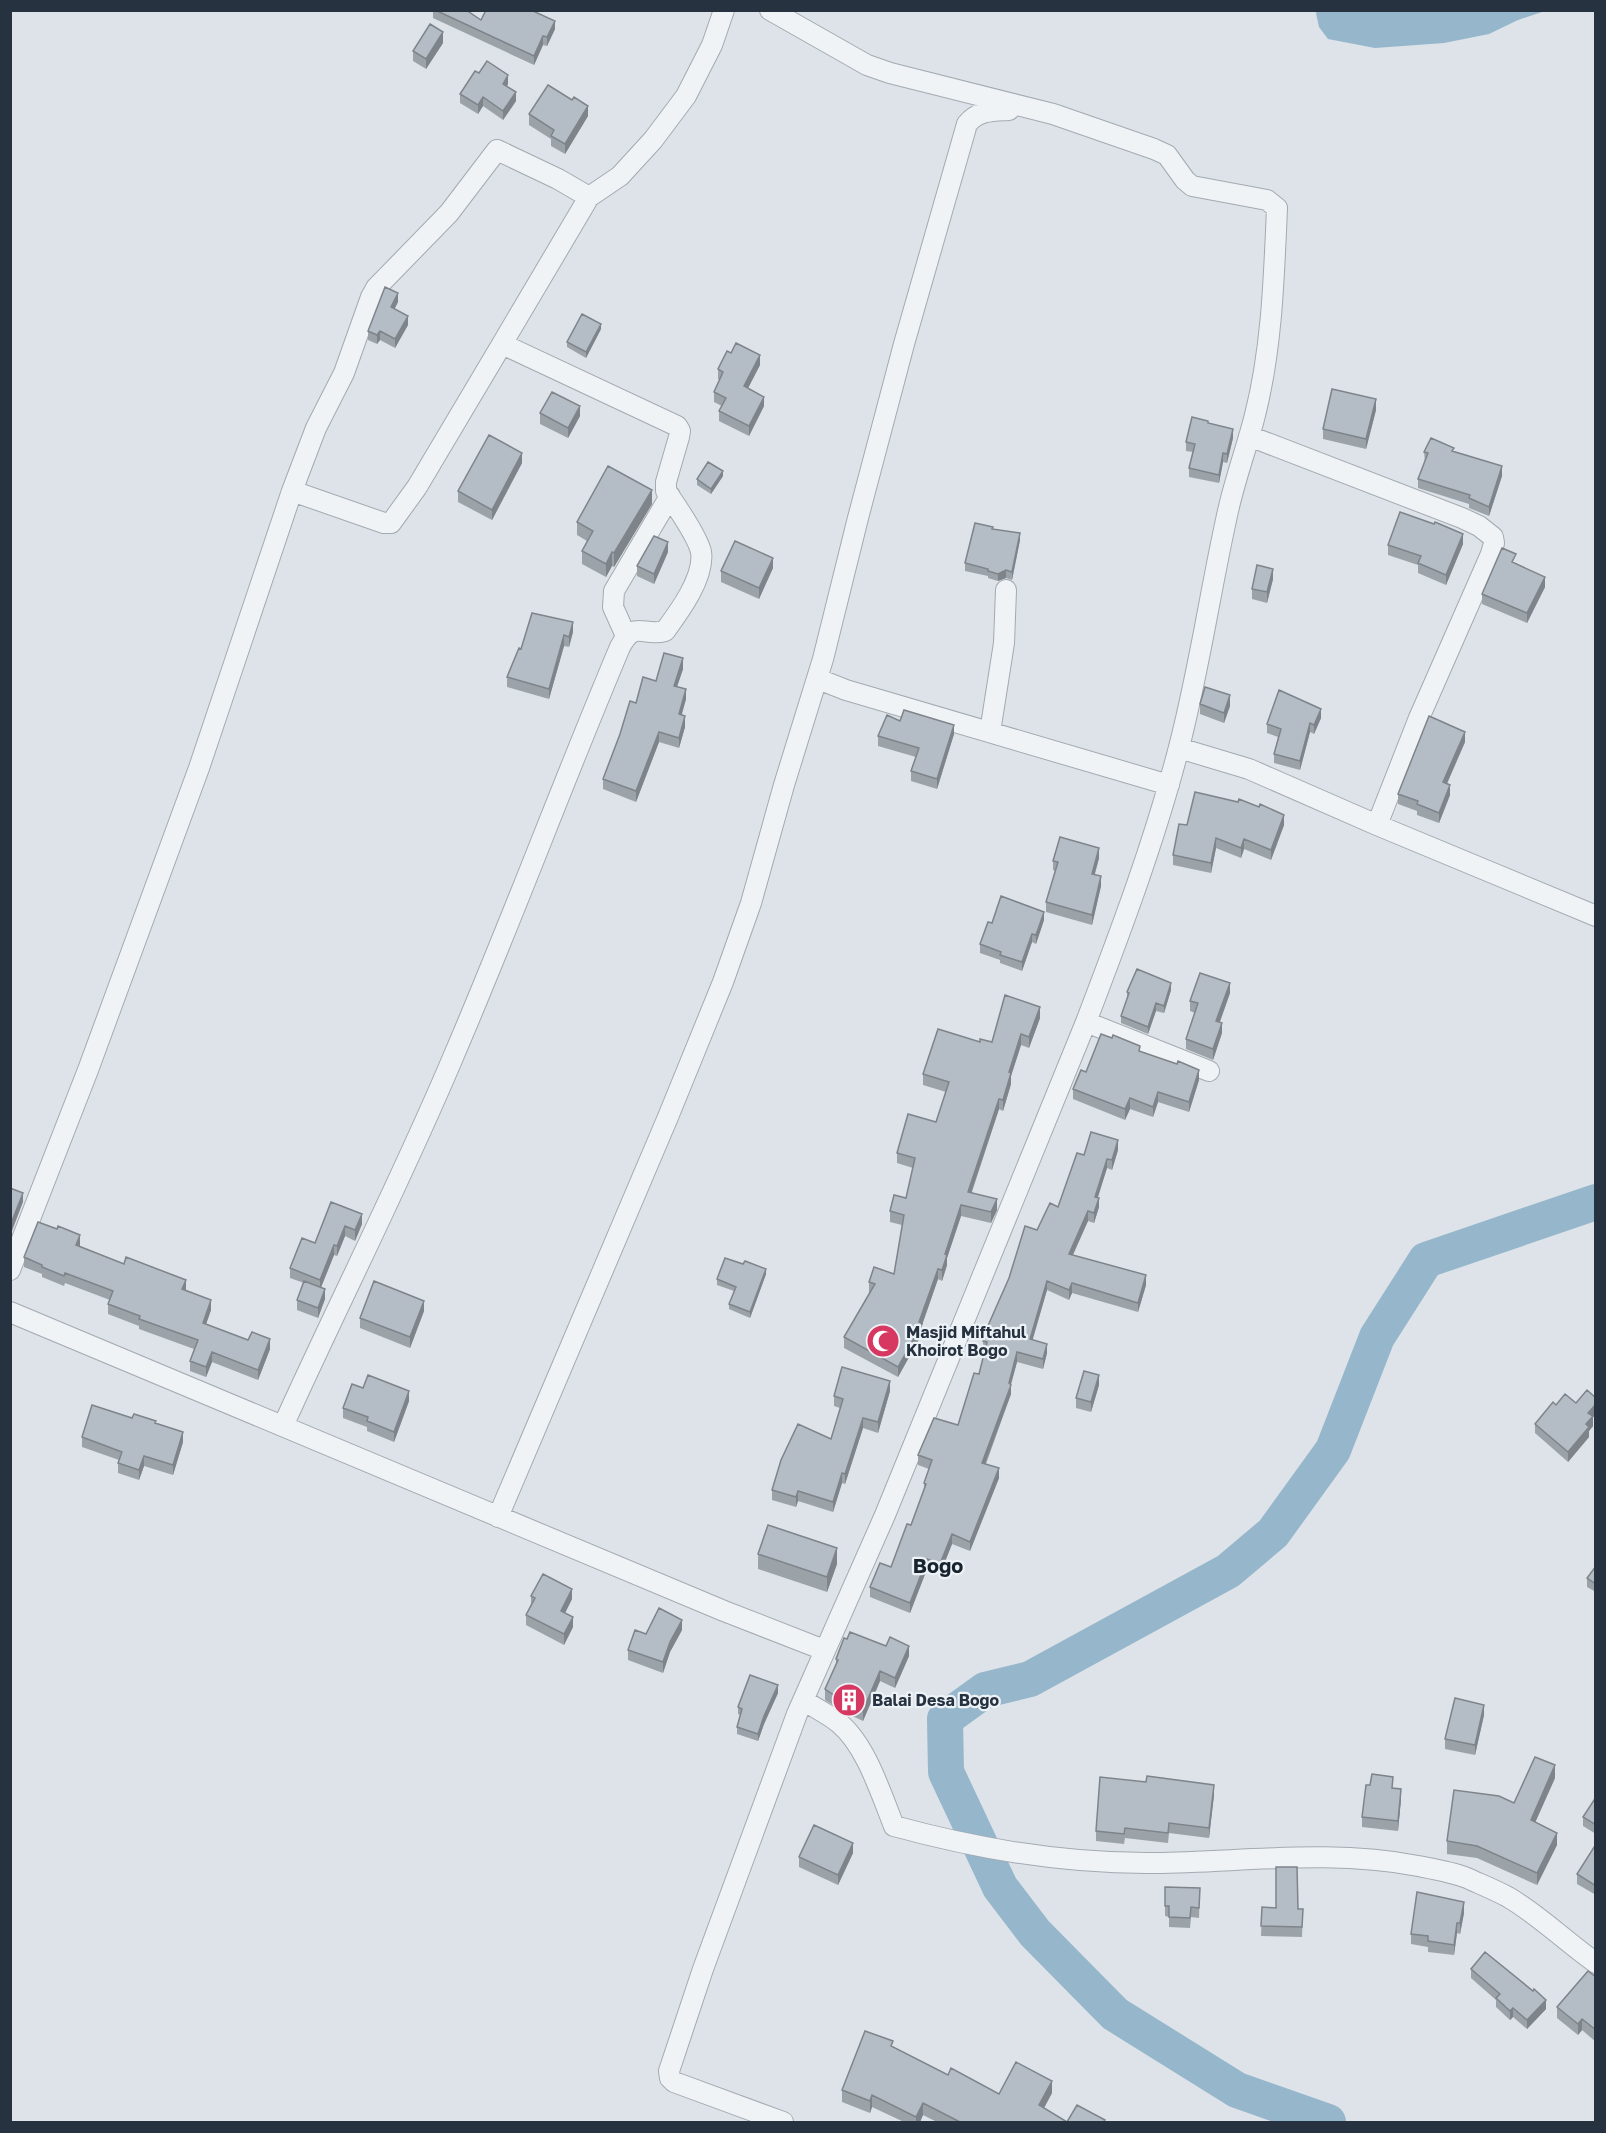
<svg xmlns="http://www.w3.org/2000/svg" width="1606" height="2133" viewBox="0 0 1606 2133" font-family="'Golos Text',sans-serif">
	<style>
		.water { fill: #95b6cb }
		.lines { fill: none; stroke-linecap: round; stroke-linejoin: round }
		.river { stroke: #95b6cb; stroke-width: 36 }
		.minor-casing { stroke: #a2aab2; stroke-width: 22 }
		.minor { stroke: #f0f3f6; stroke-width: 20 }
		.wall { fill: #9ba3a9 }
		.shaded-wall { fill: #7e848a }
		.building { fill: #b4bdc5; stroke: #7e848a; stroke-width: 1.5 }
		.labels { text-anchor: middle; stroke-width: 4.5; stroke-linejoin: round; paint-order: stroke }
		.poi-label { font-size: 16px; font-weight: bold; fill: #263240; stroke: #edf2f6; text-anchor: start }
		.quarter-label { font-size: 20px; font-weight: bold; fill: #182330; stroke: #edf2f6 }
	</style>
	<rect width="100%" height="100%" fill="#dde3e8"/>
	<path class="water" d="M1317,11V10L1545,11L1518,20L1489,34L1444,43L1375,48L1328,39L1319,27L1316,13Z"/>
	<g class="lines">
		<path class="river" d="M1328,2122L1237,2090L1115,2014L1035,1933L1000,1887L946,1772L945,1719L985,1690L1030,1679L1228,1571L1273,1533L1333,1450L1377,1337L1426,1260L1596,1202"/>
		<g class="minor-casing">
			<path id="minor" d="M770,10L867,65L890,73L1053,114L1154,149L1167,155L1185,180L1192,186L1267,200L1277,208C1274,277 1272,348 1255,415C1247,447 1235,479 1228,511C1210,591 1199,672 1178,751C1154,843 1120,933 1086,1022L885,1515L797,1714L703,1969L669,2071L670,2078L674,2082L783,2122
				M589,197L620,176L653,140L686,96L712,45L724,10
				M1249,436L1462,518L1479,526L1493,537L1494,543L1491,554L1419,718L1377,825
				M626,636L613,607L614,591L670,496
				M818,679L846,690L1169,785
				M990,732L1004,643L1006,590
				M1179,748L1249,769L1377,825L1596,916
				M1086,1022L1209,1071
				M10,1270L88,1070L199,768L292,491
				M10,1312L724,1611L824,1650
				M283,1426C339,1302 401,1181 454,1055C512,920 563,782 620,647C635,619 642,637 665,631C679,612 705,577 701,552C698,537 675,504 666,491V482L679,437L680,431L677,426L502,344L417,487L391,523H384L292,491L316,428L344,373L371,297L376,288L449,213L497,150L558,179L589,197L502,344
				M498,1517L668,1117L723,982L751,903L784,785L823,659L858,518L904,344L967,124C978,110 993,111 1009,110
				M803,1700C815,1708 828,1714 839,1723C866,1745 881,1794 894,1826C978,1849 1067,1864 1155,1863C1243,1862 1331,1849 1418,1866C1434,1869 1452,1872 1467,1878C1480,1884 1495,1890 1508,1897C1539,1915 1566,1942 1596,1963"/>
		</g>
		<use href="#minor" class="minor"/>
	</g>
	<path class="wall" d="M433,10H466L481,20L555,29L547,46L543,45L534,65L433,18Z
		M443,43L426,69L413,61V51Z
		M479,73L508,84L507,86L516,101L503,120L483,106L478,114L460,103V94Z
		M529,114L588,116L565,154L551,146V139L529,125Z
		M398,302L394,309L408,325L395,348L380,340L377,344L368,340V331Z
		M601,329L586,358L567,347V342Z
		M760,365L748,388L764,406L749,436L719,421V411L722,406L714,402V392L720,380L718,379V369Z
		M1376,410L1366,449L1323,439V429Z
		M540,413L580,416L568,438L540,424Z
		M1208,423L1233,438L1227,463L1223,462L1219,483L1189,477V468L1193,452L1186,451V442Z
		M1454,451L1502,476L1489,516L1469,508V504L1418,488V479L1425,462L1424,452Z
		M522,463L492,520L458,502V491Z
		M723,476L711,494L697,485V479Z
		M652,504L614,567L612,566L606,577L582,564V551L587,541L577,535V522Z
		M993,529L1020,540L1012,580L1006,578L998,581L988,578V576L965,571V563Z
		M1463,544L1446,585L1418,573V565L1388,555V545Z
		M668,552L654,584L637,576V566Z
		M1516,563L1545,587L1527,623L1482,604V594Z
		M773,568L759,599L721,582V571Z
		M1273,579L1267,603L1252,599V589Z
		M573,632L569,647L564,646L549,699L507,687V677L521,649Z
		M683,669L677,686L686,699L681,715L685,727L679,748L659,742L636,802L603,789V779L656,681Z
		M1200,704L1230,706L1224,723L1200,714Z
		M1321,718L1314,734L1310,732L1300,770L1274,763V754L1278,737L1267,733V724Z
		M900,721L954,734L937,789L911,781V771L916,757L878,746V736Z
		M1465,742L1447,784L1450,795L1439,823L1417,815V811L1398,804V794Z
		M1187,825H1284L1271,860L1244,849L1241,858L1216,848L1211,873L1173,865V855Z
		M1099,858L1095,874L1101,886L1092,925L1046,912V902L1055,871L1053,870V861Z
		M1044,920L1036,944L1032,942L1022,971L1000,963V960L980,953V944L992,923Z
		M1171,990L1164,1013L1156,1011L1148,1034L1121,1023V1016L1127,998V992Z
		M1230,993L1220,1022L1222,1033L1213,1060L1186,1049V1039L1195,1013L1190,1011V1001Z
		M1040,1018L1029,1048L1021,1045L1011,1076V1084L1003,1111L999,1109L972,1192L997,1210L991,1223L961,1216L947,1258V1265L942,1281L938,1279L922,1325V1334L898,1377L844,1348V1337L869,1293V1282L894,1274L902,1225L890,1222V1211L906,1198L913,1168L897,1163V1153L936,1122L946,1092L923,1085V1074L980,1042H992Z
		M1140,1051L1199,1080L1189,1112L1158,1102L1153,1117L1130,1109L1125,1120L1073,1099V1089L1086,1072Z
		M1118,1150L1112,1170L1107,1168L1098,1197L1099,1207L1094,1223L1088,1221L1072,1255L1146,1285L1138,1312L1072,1293L1069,1300L1047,1290L1032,1340L1047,1353L1043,1369L1017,1362L1011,1385V1394L986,1464L999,1478L970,1551L952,1544L940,1574L927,1569L910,1613L870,1597V1587L891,1567L911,1525L924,1492V1483L929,1469L918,1465V1455L958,1425L979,1374L985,1351L983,1350V1341L1037,1230L1058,1207L1084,1155Z
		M331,1202L362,1224L355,1241L345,1236L337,1256L334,1255L321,1287L325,1299L318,1318L297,1310V1300L304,1283L290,1278V1268L315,1243Z
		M80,1245V1247L186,1290L211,1310L206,1324L270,1349L258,1380L212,1362L206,1377L190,1371V1361L194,1349L139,1329V1326L108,1314V1304L110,1300L65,1283L64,1286L42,1277V1274L24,1267V1257Z
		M743,1264L766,1274L750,1318L729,1309V1304L734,1291L717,1285V1279Z
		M424,1311L410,1348L360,1328V1318Z
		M1099,1385L1091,1412L1076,1408V1398Z
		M363,1388L409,1401L394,1442L367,1431V1427L343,1418V1408Z
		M890,1391L878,1433L863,1428L845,1484L842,1483L833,1512L798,1501L796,1507L772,1500V1490L831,1439L840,1408L834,1406V1396Z
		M1596,1398V1414L1593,1417V1426L1589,1431V1437L1568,1462L1535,1433V1424L1556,1405L1576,1403Z
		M132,1418L156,1423L183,1442L173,1475L144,1466L139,1480L118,1473V1463L119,1460L82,1447V1437Z
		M758,1554L837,1564L827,1592L758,1569Z
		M1596,1566V1592L1587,1587V1578Z
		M531,1596L572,1599L565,1613L573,1627L564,1645L526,1625V1615L531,1604Z
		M682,1630L670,1652L663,1673L628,1660V1650Z
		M847,1639L909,1656L895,1688L880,1681L863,1721L846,1713L825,1700V1689L836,1665V1659Z
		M778,1693L764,1724L758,1741L737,1734V1727L740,1715L738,1714V1707Z
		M1484,1715L1475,1755L1445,1749V1739Z
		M1555,1778L1535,1822L1557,1845L1537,1885L1477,1858L1447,1854V1841L1514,1803Z
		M1393,1788L1401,1799L1398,1831L1362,1827V1817Z
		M1214,1795L1209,1838L1169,1833L1168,1843L1125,1838L1124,1844L1096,1841V1831Z
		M1596,1797V1834L1583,1826V1817Z
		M1596,1844V1895L1577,1884V1874Z
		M853,1853L838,1885L799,1867V1857Z
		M1165,1887L1200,1888L1199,1918L1191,1917L1190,1928L1169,1927V1917L1165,1916Z
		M1262,1907L1303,1909L1302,1937L1261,1936Z
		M1464,1913L1460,1934L1457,1933L1454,1955L1428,1952V1947L1411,1944V1934Z
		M1471,1969L1546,2009L1527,2029L1513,2017L1510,2020L1496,2007V2000L1471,1978Z
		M1596,1977V2042L1582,2030L1578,2035L1557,2018V2007Z
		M893,2047L948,2075L999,2094L1052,2093L1044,2108L1067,2122H1105H937L923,2115L920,2122H904L872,2107L870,2113L842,2102V2090Z"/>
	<path class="shaded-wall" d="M555,21V29L547,46V37Z
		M443,32V43L426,69V59Z
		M543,36V45L534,65V56Z
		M508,75V84L503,93V84Z
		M516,92V101L503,120V111Z
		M483,97V106L478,114V105Z
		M588,106V116L565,154V144Z
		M398,293V302L391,316V307Z
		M408,316V325L395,348V339Z
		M601,324V329L586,358V352Z
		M380,331V340L377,344V335Z
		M760,355V365L744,396V386Z
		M764,397V406L749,436V426Z
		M1376,399V410L1366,449V439Z
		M580,406V416L568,438V428Z
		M1233,429V438L1227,463V454Z
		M522,453V463L492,520V510Z
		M1223,453V462L1219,483V475Z
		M1502,466V476L1489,516V507Z
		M723,471V476L711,494V489Z
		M652,490V504L614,567V553Z
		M1020,533V540L1012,580V572Z
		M1463,534V544L1446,585V575Z
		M668,542V552L654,584V574Z
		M612,552V566L606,577V564Z
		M773,558V568L759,599V588Z
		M1273,569V579L1267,603V592Z
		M1006,570V578L998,581V574Z
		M1545,577V587L1527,623V613Z
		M573,622V632L569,647V637Z
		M564,635V646L549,699V689Z
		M683,658V669L674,696V686Z
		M686,689V699L679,725V714Z
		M1230,695V706L1224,723V713Z
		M1321,709V718L1314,734V725Z
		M685,716V727L679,748V738Z
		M1310,723V732L1300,770V761Z
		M954,725V734L937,789V779Z
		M659,732V742L636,802V791Z
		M1465,732V742L1443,792V782Z
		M1450,785V795L1439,823V813Z
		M1284,815V825L1271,860V850Z
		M1216,838V848L1211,873V863Z
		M1244,839V849L1241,858V848Z
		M1099,848V858L1092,883V874Z
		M1101,876V886L1092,925V915Z
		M1044,912V920L1036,944V935Z
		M1032,934V942L1022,971V962Z
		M1171,983V990L1164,1013V1006Z
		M1230,983V993L1216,1032V1021Z
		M1156,1003V1011L1148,1034V1027Z
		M1040,1007V1018L1029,1048V1037Z
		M1222,1023V1033L1213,1060V1049Z
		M1021,1034V1045L1011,1076V1084L1003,1111V1100L1009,1072Z
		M1199,1070V1080L1189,1112V1102Z
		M1158,1092V1102L1153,1117V1107Z
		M1130,1098V1109L1125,1120V1109Z
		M999,1099V1109L968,1202V1192Z
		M1118,1140V1150L1112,1170V1160Z
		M1107,1159V1168L1095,1206V1197Z
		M23,1193V1202L10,1236V1226Z
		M1099,1198V1207L1094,1223V1213Z
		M997,1199V1210L991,1223V1212Z
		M961,1205V1216L947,1258V1265L942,1281V1270L945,1254Z
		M1088,1211V1221L1069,1264V1254Z
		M362,1214V1224L355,1241V1230Z
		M345,1226V1236L337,1256V1246Z
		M80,1235V1245L76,1255V1245Z
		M334,1245V1255L320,1290V1280Z
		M766,1269V1274L750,1318V1312Z
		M938,1269V1279L922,1325V1334L898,1377V1367L919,1322Z
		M1146,1275V1285L1138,1312V1303Z
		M186,1280V1290L182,1289Z
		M1047,1281V1290L1030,1349V1339Z
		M1072,1283V1293L1069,1300V1290Z
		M325,1289V1299L318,1318V1308Z
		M211,1300V1310L203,1333V1323Z
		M424,1301V1311L410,1348V1337Z
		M270,1339V1349L258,1380V1370Z
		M1047,1344V1353L1043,1369V1359Z
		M212,1352V1362L206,1377V1367Z
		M1017,1352V1362L1010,1387L1011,1385V1394L982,1472V1463L1009,1383Z
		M1099,1375V1385L1091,1412V1402Z
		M890,1381V1391L878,1433V1422Z
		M409,1391V1401L394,1442V1432Z
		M1596,1404V1414L1593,1417V1426L1589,1431V1437L1568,1462V1452L1586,1424L1588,1413Z
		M863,1418V1428L845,1484V1474Z
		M183,1432V1442L173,1475V1465Z
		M144,1456V1466L139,1480V1470Z
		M999,1468V1478L970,1551V1542Z
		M842,1473V1483L833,1512V1502Z
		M798,1491V1501L796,1507V1497Z
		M952,1534V1544L940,1574V1564Z
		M837,1548V1564L827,1592V1577Z
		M927,1559V1569L910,1613V1603Z
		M572,1589V1599L561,1621V1611Z
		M573,1617V1627L564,1645V1634Z
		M682,1620V1630L670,1652L663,1673V1662L670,1642Z
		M909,1646V1656L895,1688V1678Z
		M880,1671V1681L863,1721V1710Z
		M778,1685V1693L764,1724L758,1741V1734L764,1716Z
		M1484,1705V1715L1475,1755V1745Z
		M1555,1765V1778L1531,1832V1820Z
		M1214,1785V1795L1209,1838V1828Z
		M1401,1789V1799L1398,1831V1821Z
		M1557,1833V1845L1537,1885V1873Z
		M853,1843V1853L838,1885V1875Z
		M1464,1902V1913L1460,1934V1923Z
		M1457,1923V1933L1454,1955V1945Z
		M1546,2000V2009L1527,2029V2020Z
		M1513,2008V2017L1510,2020V2011Z
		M1582,2019V2030L1578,2035V2024Z
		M1052,2081V2093L1039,2117V2105Z
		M872,2095V2107L870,2113V2101Z
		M923,2103V2115L920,2122H916V2117Z"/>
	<path class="building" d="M435,10H466L481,20L486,10H531L555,21L547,37L543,36L534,56Z
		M430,24L443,32L426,59L413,51Z
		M487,61L508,75L503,84L516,92L503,111L483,97L478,105L460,94L475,71L479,73Z
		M548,85L572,100L574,97L588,106L565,144L551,136L554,130L529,114Z
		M385,287L398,293L391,307L408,316L395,339L380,331L377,335L368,331Z
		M582,314L601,324L586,352L567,342Z
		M736,343L760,355L744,386L764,397L749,426L719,411L726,398L714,392L723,372L718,369L727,351L731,353Z
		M1332,389L1376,399L1366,439L1323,429Z
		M552,392L580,406L568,428L540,413Z
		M1192,417L1208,421V423L1233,429L1227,454L1223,453L1219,475L1189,468L1195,444L1186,442Z
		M489,435L522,453L492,510L458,491Z
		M1431,438L1454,448L1452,451L1502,466L1489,507L1469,498L1470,495L1418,479L1428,453L1424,452Z
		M708,462L723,471L711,489L697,479Z
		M608,466L652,490L614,553L612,552L606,564L582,551L593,531L577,522Z
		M1400,512L1434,524L1435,522L1463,534L1446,575L1418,563L1421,556L1388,545Z
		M975,523L993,527L992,529L1020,533L1012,572L1006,570L998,574L988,571V569L965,563Z
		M654,536L668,542L654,574L637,566Z
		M735,541L773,558L759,588L721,571Z
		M1502,548L1516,554L1512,562L1545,577L1527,613L1482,594Z
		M1257,565L1273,569L1267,592L1252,589Z
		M532,613L573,622L569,637L564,635L549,689L507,677L519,648L521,649Z
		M664,653L683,658L674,686L686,689L679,714L685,716L679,738L659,732L636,791L603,779L620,734L630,701L636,703L643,677L656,681Z
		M1205,687L1230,695L1224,713L1200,704Z
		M1279,690L1321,709L1314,725L1310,723L1300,761L1274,754L1281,729L1267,724Z
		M904,710L954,725L937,779L911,771L919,748L878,736L887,715L900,721Z
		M1429,716L1465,732L1443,782L1450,785L1439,813L1417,804L1418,801L1398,794Z
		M1195,792L1238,802L1239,799L1259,807L1260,804L1284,815L1271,850L1244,839L1241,848L1216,838L1211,863L1173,855L1179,824L1187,825Z
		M1060,837L1099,848L1092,874L1101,876L1092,915L1046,902L1058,862L1053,861Z
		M1001,896L1044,912L1036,935L1032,934L1022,962L1000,955L1001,952L980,944L988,922L992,923Z
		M1137,969L1171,983L1164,1006L1156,1003L1148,1027L1121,1016L1129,993L1127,992Z
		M1200,973L1230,983L1216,1021L1222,1023L1213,1049L1186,1039L1198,1003L1190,1001Z
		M1005,995L1040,1007L1029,1037L1021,1034L1009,1072L1011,1073L1003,1100L999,1099L968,1192L997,1199L991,1212L961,1205L945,1254L947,1255L942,1270L938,1269L919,1322L922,1324L898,1367L844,1337L875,1284L869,1282L874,1267L894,1274L904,1215L890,1211L894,1195L906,1198L915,1158L897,1153L908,1114L936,1122L949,1082L923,1074L938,1029L980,1042V1039L992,1042Z
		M1101,1034L1112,1038L1113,1035L1140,1046L1139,1051L1177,1064L1178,1061L1199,1070L1189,1102L1158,1092L1153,1107L1130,1098L1125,1109L1073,1089L1081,1070L1086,1072Z
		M1091,1132L1118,1140L1112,1160L1107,1159L1095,1197L1099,1198L1094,1213L1088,1211L1069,1254L1146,1275L1138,1303L1072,1283L1069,1290L1047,1281L1030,1339L1047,1344L1043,1359L1017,1352L1009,1383L1011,1385L982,1463L999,1468L970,1542L952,1534L940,1564L927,1559L910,1603L870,1587L880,1563L891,1567L907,1524L911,1525L926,1484L924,1483L932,1460L918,1455L934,1418L958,1425L974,1373L979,1374L987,1342L983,1341L987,1328L1009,1278L1025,1226L1037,1230L1050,1203L1058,1207L1077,1153L1084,1155Z
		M10,1188L23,1193L10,1226Z
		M331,1202L362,1214L355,1230L345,1226L337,1246L334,1245L320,1280L290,1268L302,1238L315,1243Z
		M38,1222L57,1229L58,1226L80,1235L76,1245L124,1264L126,1257L186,1280L182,1289L211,1300L203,1323L248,1340L252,1332L270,1339L258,1370L212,1352L206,1367L190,1361L198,1340L139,1319L140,1316L108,1304L113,1291L65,1273L64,1276L42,1267V1265L24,1257Z
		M725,1258L743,1264L745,1261L766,1269L750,1312L729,1304L736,1287L717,1279Z
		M304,1281L325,1289L318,1308L297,1300Z
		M374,1281L424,1301L410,1337L360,1318Z
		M842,1367L890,1381L878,1422L863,1418L845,1474L842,1473L833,1502L798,1491L796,1497L772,1490L781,1460L798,1424L831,1439L843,1399L834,1396Z
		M1084,1371L1099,1375L1091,1402L1076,1398Z
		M368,1375L409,1391L394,1432L367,1421L368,1417L343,1408L352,1384L363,1388Z
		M1587,1390L1596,1398V1404L1588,1413L1593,1416L1586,1424L1589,1427L1568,1452L1535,1424L1553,1402L1556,1405L1565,1394L1576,1403Z
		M92,1405L132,1418L134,1414L156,1421L155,1423L183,1432L173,1465L144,1456L139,1470L118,1463L122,1452L82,1437Z
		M768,1525L837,1548L827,1577L758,1554Z
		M1596,1566V1584L1587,1578Z
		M543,1574L572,1589L561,1611L573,1617L564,1634L526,1615L535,1598L531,1596Z
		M659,1608L682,1620L670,1642L663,1662L628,1650L635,1630L646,1634Z
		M850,1632L886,1646L890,1637L909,1646L895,1678L880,1671L863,1710L846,1703L825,1689L838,1660L836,1659L844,1638L847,1639Z
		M750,1675L778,1685L764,1716L758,1734L737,1727L742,1709L738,1707Z
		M1455,1698L1484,1705L1475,1745L1445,1739Z
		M1535,1757L1555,1765L1531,1820L1557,1833L1537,1873L1477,1846L1447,1841L1454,1790L1499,1796L1514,1803Z
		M1372,1774L1393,1777L1392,1788L1401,1789L1398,1821L1362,1817L1366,1785H1370Z
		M1147,1776L1214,1785L1209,1828L1169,1823L1168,1833L1125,1828L1124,1834L1096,1831L1100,1777L1146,1782Z
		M1596,1797V1825L1583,1817Z
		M814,1825L853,1843L838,1875L799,1857Z
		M1596,1844V1886L1577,1874Z
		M1276,1867H1297L1298,1909H1303L1302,1927L1261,1926L1262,1907L1276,1908Z
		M1165,1887L1200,1888L1199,1908L1191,1907L1190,1918L1169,1917V1906H1165Z
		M1417,1892L1464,1902L1460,1923H1457L1454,1945L1428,1941V1936L1411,1934Z
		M1485,1952L1533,1991L1534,1989L1546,2000L1527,2020L1513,2008L1510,2011L1496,1998L1500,1994L1471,1969Z
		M1588,1971L1596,1977V2030L1582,2019L1578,2024L1557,2007Z
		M865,2031L893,2041L891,2046L948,2075L951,2068L999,2094L1016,2062L1052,2081L1039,2105L1067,2122L1077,2105L1105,2120L1103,2122H960L923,2103L916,2117L872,2095L870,2101L842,2090Z"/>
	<defs>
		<g id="mosque-disc" transform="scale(1.725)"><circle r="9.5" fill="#d73862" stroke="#edf2f6"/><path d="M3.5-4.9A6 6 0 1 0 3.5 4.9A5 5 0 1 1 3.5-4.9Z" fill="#fff"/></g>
		<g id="building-disc" transform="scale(1.725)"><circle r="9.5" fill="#d73862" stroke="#edf2f6"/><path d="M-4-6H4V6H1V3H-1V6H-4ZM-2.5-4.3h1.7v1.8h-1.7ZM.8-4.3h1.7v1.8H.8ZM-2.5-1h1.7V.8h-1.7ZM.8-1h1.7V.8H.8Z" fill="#fff"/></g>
	</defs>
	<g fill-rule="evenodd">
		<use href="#mosque-disc" x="883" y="1341"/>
		<use href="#building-disc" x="849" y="1700"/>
	</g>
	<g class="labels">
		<g class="poi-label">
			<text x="906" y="1338">Masjid Miftahul<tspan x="906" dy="18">Khoirot Bogo</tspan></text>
			<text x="872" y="1706">Balai Desa Bogo</text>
		</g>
		<g class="quarter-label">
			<text x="938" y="1573">Bogo</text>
		</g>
	</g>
	<rect width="1606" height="2133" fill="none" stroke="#263240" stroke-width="24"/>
</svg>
